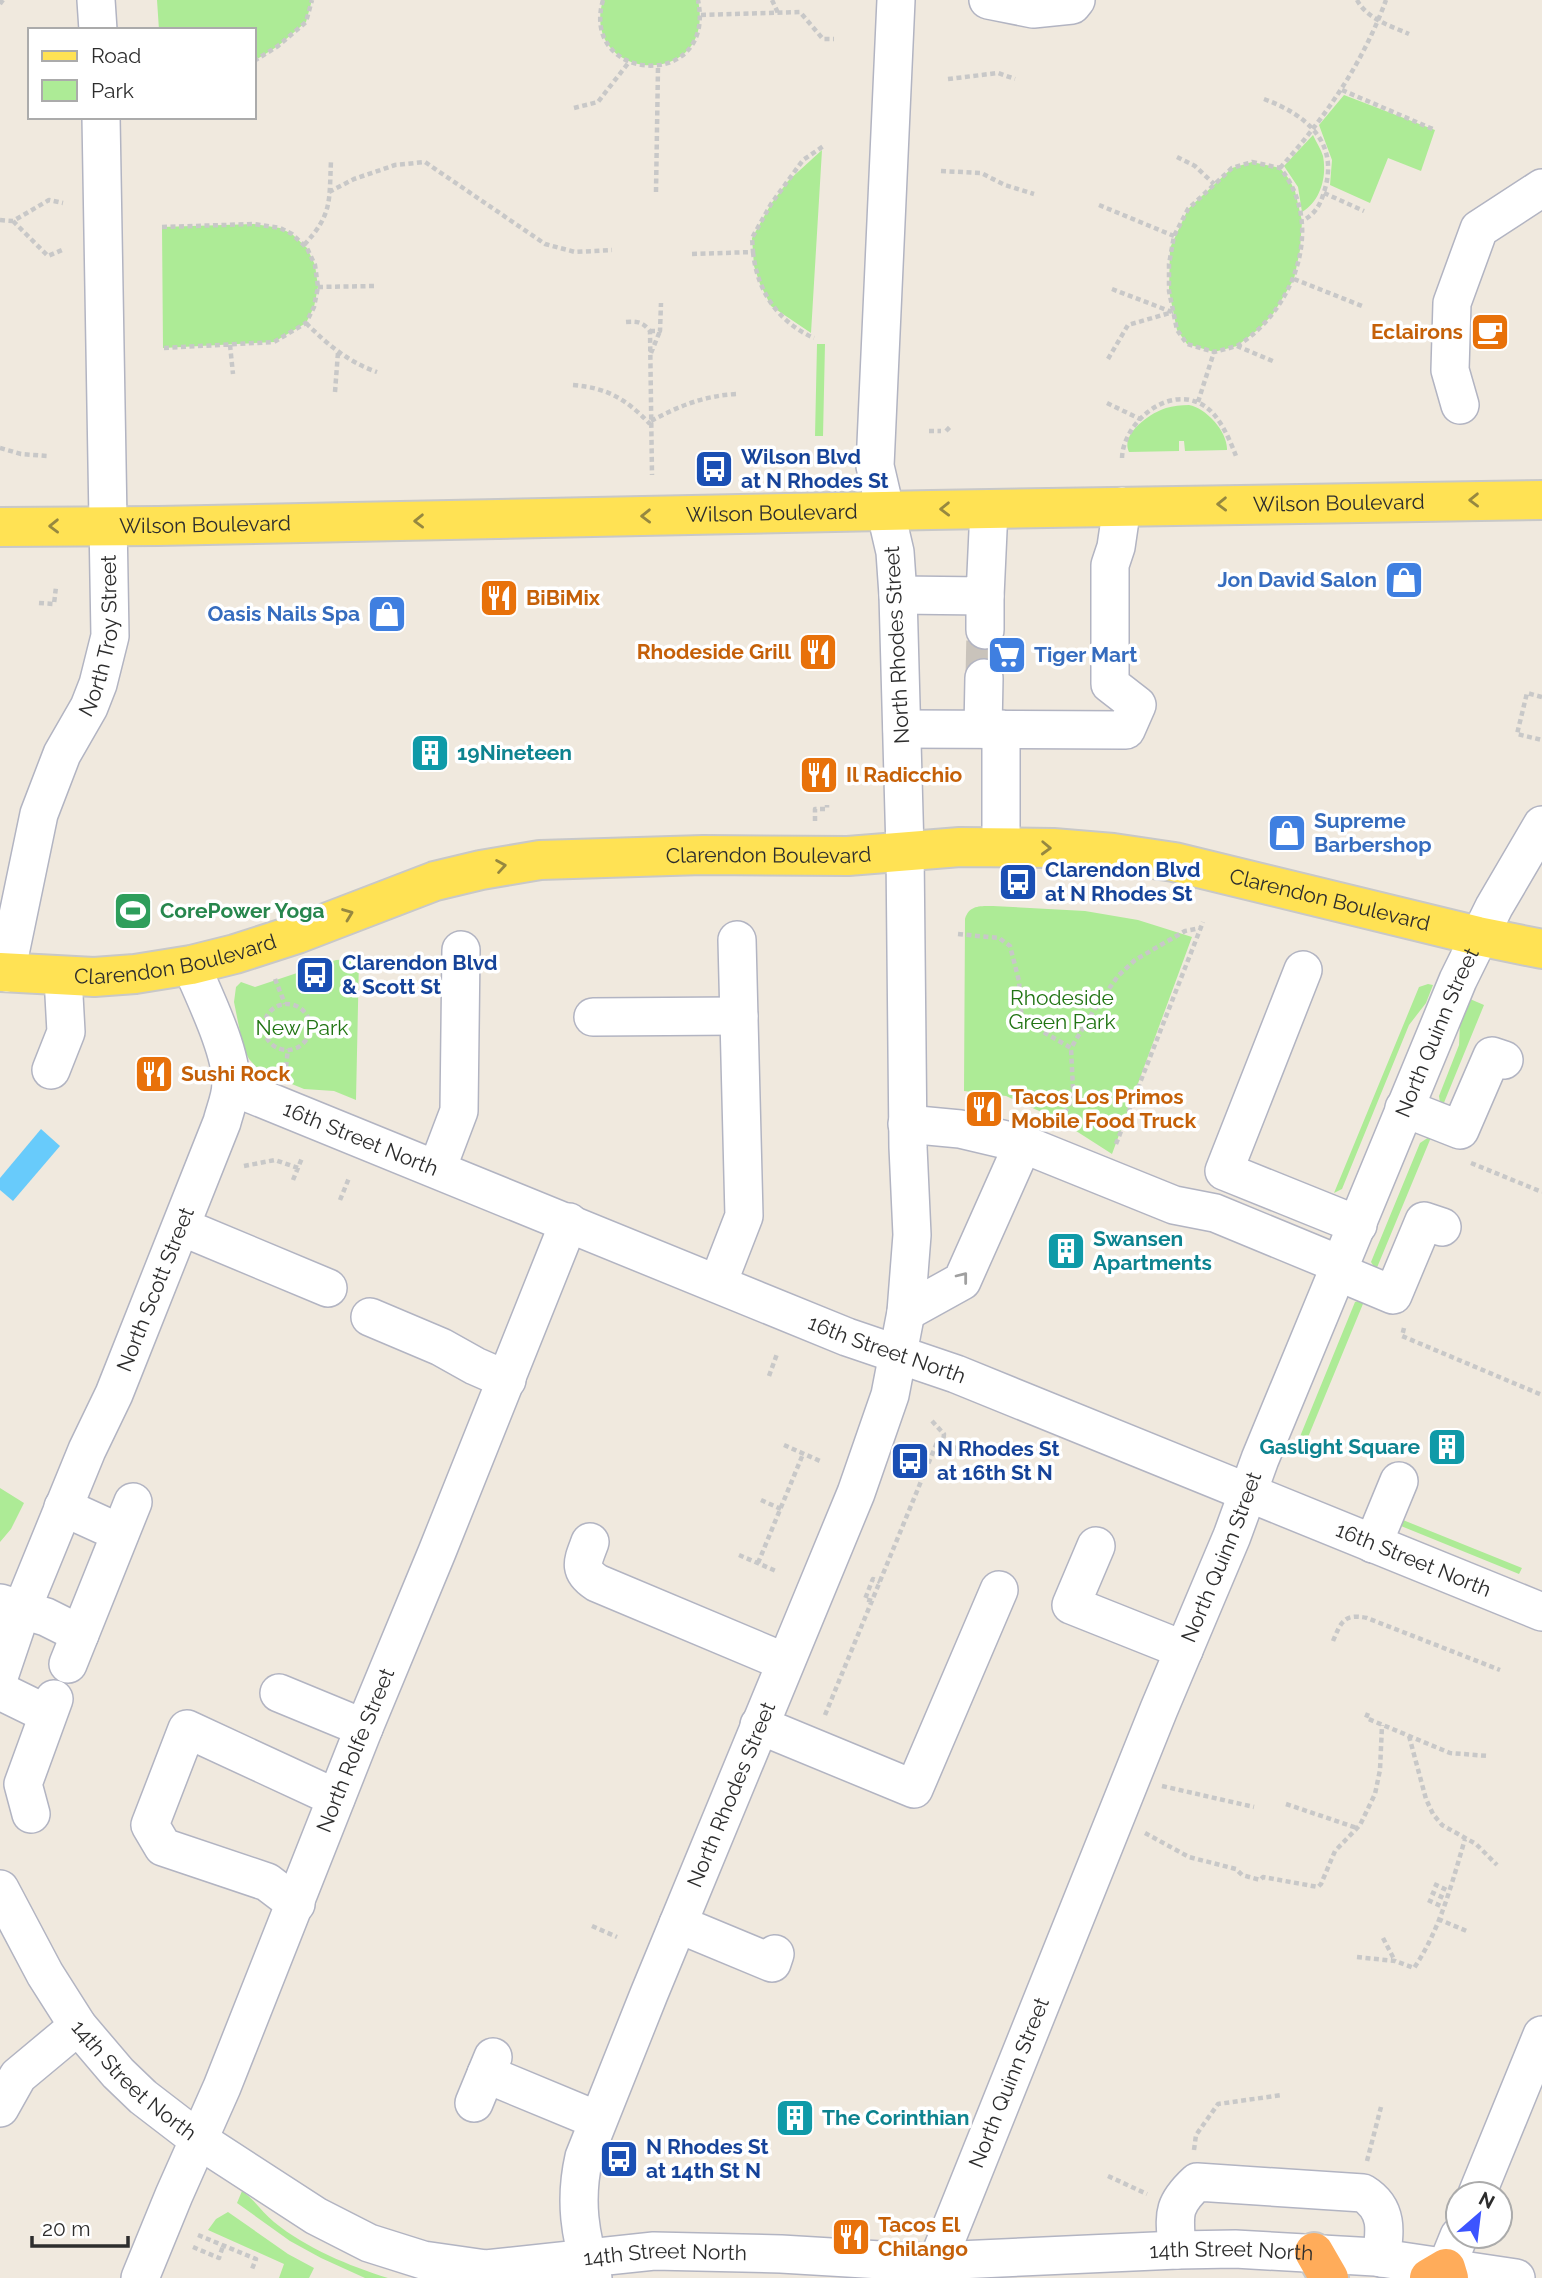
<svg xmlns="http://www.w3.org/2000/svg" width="1542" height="2278" viewBox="0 0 1542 2278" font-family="Raleway,sans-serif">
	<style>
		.green { fill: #adeb96 }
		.water { fill: #68cbfb }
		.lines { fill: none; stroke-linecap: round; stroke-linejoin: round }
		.minor-tunnel { stroke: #c9c3bb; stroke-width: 37; stroke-dasharray: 37 18; stroke-linecap: butt }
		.minor-casing { stroke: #b2b4c2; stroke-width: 40 }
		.major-casing { stroke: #c8c8c8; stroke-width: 42 }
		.highway-casing { stroke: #c8c8c8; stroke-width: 42 }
		.path { stroke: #c8c8c8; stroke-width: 4.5; stroke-dasharray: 5 3.5; stroke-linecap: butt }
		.minor { stroke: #fff; stroke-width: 37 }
		.major { stroke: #ffe254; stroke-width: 38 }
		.highway { stroke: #ffac5a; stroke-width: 38 }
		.oneway { stroke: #968840 }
		.oneway2 { stroke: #a0a0a0 }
		.labels { text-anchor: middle; stroke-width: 7; stroke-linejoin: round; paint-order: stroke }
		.food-label { font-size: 21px; font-weight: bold; fill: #c56008; stroke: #fff; text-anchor: start }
		.transit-label { font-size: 21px; font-weight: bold; fill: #164399; stroke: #fff; text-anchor: start }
		.street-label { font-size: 21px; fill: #2d2d2d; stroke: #fff }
		.shop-label { font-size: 21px; font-weight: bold; fill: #366cbe; stroke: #fff; text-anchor: end }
		.culture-label { font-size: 21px; font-weight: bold; fill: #0d838f; stroke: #fff; text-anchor: start }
		.leisure-label { font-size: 21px; font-weight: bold; fill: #27864d; stroke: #fff; text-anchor: start }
		.park-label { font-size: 21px; fill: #217413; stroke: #fff }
	</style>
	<rect width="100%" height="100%" fill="#f0e9de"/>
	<path class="green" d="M157,0H312L306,22L278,46L254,61V30H159Z
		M603,0H698C717,92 579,82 603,0Z
		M1344,95L1435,130L1421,171L1388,158L1370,203L1330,185L1332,160L1319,125Z
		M1313,135C1316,142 1321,149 1323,156C1327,176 1321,201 1302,212L1298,187L1284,166Z
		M822,150L811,333L771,306L760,284L754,266L752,238L771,204L788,181Z
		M1252,162L1280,168L1289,179L1295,191L1302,221L1300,250L1294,279L1273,314L1260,328L1237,346L1214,352L1187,344L1177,330L1169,291L1170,248L1188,209L1232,168Z
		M254,224L280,228L292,234L307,248L315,265L318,287L314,307L306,323L274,342L163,348L162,227Z
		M817,344H825L823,436H815Z
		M1189,405C1206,408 1228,432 1227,450L1185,451L1184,441H1179V451L1129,452C1120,434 1150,413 1166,408C1173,406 1181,405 1189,405Z
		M993,906L1085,911L1138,920L1192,937L1112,1154L1059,1120L1006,1096L964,1091L965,919C969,905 980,906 993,906Z
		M359,959L356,1100L334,1091L304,1089L260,1071L249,1059L243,1047L234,1002L236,987L241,982L255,987L336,960Z
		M1428,984L1433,985L1426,1003L1409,1025L1342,1189L1334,1193L1419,987Z
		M1470,999L1484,1005L1441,1110L1439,1096L1459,1045L1460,1022Z
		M1432,1135L1376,1270L1371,1262L1420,1143Z
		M1365,1299L1306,1442L1299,1439L1355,1302Z
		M0,1488L24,1503L11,1529L0,1542Z
		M1398,1518L1522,1568L1519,1574L1401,1526Z
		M242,2191C255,2200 262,2212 274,2222C306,2248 349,2266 388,2278H365L321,2258L290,2241L237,2203Z
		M228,2212L288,2254L314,2268L309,2278H279L284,2264L208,2230L216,2219Z"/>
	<path class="water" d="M41,1129L60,1146L13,1201L0,1190V1178Z"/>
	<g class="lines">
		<path class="minor-tunnel" d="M984,678L985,630"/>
		<g class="minor-casing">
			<g id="minor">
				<path d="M96,0L98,30"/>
				<path d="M988,0L1033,9L1072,5L1076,0"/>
				<path d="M1460,405L1450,370L1452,303L1479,229L1542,188"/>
				<path d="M898,595L985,596L989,509"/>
				<path d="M985,630V596"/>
				<path d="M902,729L1126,730L1137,705L1110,684V565L1116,547L1122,506"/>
				<path d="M983,729L984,678"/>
				<path d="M1001,729V847"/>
				<path d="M1303,970L1224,1171L1358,1225"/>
				<path id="s1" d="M6,973L39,814L62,754L89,707L98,684L110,636L101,117"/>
				<path d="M593,1017L739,1016"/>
				<path d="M51,1070L66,1032L63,977"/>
				<path id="s2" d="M231,1086L847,1337L956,1374L1542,1612"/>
				<path d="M1404,1108L1460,1130L1492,1056L1504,1060"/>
				<path d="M907,1124L960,1129L1023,1144L1174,1205L1215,1213L1341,1265"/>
				<path d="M437,1169L459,1111L461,950"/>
				<path d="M182,1227L328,1288"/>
				<path d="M1338,1272L1393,1295L1424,1221L1442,1227"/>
				<path d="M718,1283L744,1216L737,940"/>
				<path d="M906,1312L962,1281L1023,1144"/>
				<path d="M370,1317L441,1347L475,1366L507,1380"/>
				<path d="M63,1507L120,1533"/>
				<path d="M590,1542C583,1561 577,1570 597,1583L785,1662"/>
				<path d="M1373,1544L1399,1481"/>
				<path d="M1096,1546L1071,1605L1184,1650"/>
				<path d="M0,1603L46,1617L80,1634"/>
				<path d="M68,1664L133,1502"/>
				<path id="s3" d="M0,1674L22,1609L87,1450L114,1394L222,1122C225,1110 231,1096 231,1084C232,1052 204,996 191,965"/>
				<path d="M0,1691L47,1714"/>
				<path d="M279,1693L364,1728"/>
				<path d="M759,1725L914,1789L999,1590"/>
				<path d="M31,1814L23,1784L54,1699"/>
				<path id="s4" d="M0,1889L45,1974L78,2026L118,2073L143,2097L199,2140L316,2216L369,2243L423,2260L486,2269L654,2251L781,2254L914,2262L1177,2250L1235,2249L1375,2257L1516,2278"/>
				<path d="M296,1904L267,1882L163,1847L150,1825L187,1729L336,1798"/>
				<path d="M678,1924L772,1963L775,1954"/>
				<path d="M486,2074L597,2120"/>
				<path d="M474,2103L493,2057"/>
				<path d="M0,2108L18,2076L78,2026"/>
				<path d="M1477,2194L1542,2035"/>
				<path d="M1177,2250C1175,2216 1170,2207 1197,2182L1363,2193C1389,2209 1385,2232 1381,2258"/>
				<path id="s5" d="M938,2260L1159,1709L1232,1536L1260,1459L1458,980L1494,907L1542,825"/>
				<path d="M1446,2268L1459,2236"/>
				<path id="s6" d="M140,2278L174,2195L222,2087L364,1728L437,1552L569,1222"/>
				<path id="s7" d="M593,2278C580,2235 574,2201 584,2157L649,1994L856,1493L890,1395L906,1312L912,1235L908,1147L905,851L898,595L895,552L875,466L896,0"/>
			</g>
		</g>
		<g class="major-casing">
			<g id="major">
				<path id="s8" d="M0,527L158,526L931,510L1542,500"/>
				<path id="s9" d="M0,972L94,977L135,974L191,965L235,954L297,934L435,881L481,870L540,860L703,855L848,856L960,847L1053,848L1113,853L1174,862L1478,936L1542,949"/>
			</g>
		</g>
		<g class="highway-casing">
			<path id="highway" d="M1314,2252L1329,2278
				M1429,2278L1446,2268L1449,2278"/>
		</g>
		<path class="path" d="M603,0C579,83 717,92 698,0
			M772,0L778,13
			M1357,0C1367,19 1391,26 1409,34
			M0,4L3,0
			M701,15L800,12L823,39H834
			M254,61L278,46L306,22L312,0
			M948,79L998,73L1015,79
			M1342,90L1435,130
			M1264,99C1307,115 1340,143 1324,192C1320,206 1314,215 1302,221
			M574,108L598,102L629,62
			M1177,157L1195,166L1214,184
			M1280,168C1325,118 1363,63 1386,0
			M941,171L981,173L1005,185L1034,194
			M329,192L354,179L395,165L425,162L545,244L575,252L612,250
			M656,192L658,67
			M1324,193L1364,211
			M1099,205L1174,236
			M0,220L13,221L49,200L63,203
			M13,221L48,256L62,250
			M162,227L254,224L280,228L292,234L307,248L315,265L318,287L314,307L306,323L274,342L163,348
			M304,245C333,214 329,200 331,161
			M753,252C757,291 778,322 814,338
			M692,254L753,252L752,238L771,204L803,160L825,145
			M1294,279L1362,306
			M318,287L375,286
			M1112,289L1172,312
			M626,322C637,321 643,322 650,331L652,475
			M306,323C327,344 348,362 377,372
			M650,331H660L661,303
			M230,345L233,374
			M1237,346C1295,310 1326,224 1280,168L1252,162L1232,168L1188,209L1174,236L1169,264V291L1177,330L1187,344L1214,352L1237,346L1275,362
			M651,353L660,331
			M1108,359L1128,325L1173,312
			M573,385C608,388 626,399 650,424
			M335,392L338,352
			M1198,402L1214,352
			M1107,403L1140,419
			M651,421C679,406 703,396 736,394
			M929,431H941
			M946,431L951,426
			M0,448L21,454L47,456
			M1122,458C1123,424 1165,387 1199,403C1218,411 1229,438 1236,456
			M39,603L54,604L56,587
			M1542,697L1527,693L1517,734L1542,740
			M815,821V809H827V805
			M958,934L999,938L1010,946L1019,981L1021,1012L1033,1026L1071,1048L1094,1010L1118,976L1135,960L1185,931L1201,928
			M275,979L285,1004
			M264 1027a23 23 0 1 1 46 0a23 23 0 1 1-46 0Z
			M286,1067L288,1049
			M1060,1120L1069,1106L1073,1089L1071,1048
			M1116,1144L1203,922
			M1471,1163L1542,1192
			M244,1166L275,1160L298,1168
			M293,1180L302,1158
			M340,1200L349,1178
			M1404,1328L1402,1336L1542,1395
			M769,1376L777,1354
			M932,1421L944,1434L943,1442
			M784,1445L820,1461
			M761,1500L781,1509
			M739,1555L776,1571
			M758,1563L803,1454
			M872,1601L865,1599L872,1581L873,1579L880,1582
			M1333,1641C1341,1622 1344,1613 1367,1618L1500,1670
			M1368,1713L1366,1718L1450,1753L1488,1756
			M825,1715L938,1440L972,1455
			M1409,1736L1426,1799L1433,1814L1442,1825L1476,1844L1497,1865
			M1162,1786L1254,1807
			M1286,1804L1357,1828
			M1145,1833L1189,1857L1236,1869L1242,1875L1260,1880L1263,1877L1318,1887L1321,1884L1335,1851L1360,1825L1375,1794L1380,1770L1382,1725
			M1434,1884L1449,1891
			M1431,1892L1446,1899
			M1428,1900L1443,1907
			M1438,1919L1469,1932
			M592,1926L617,1937
			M1383,1938L1395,1961
			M1357,1957L1395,1961L1414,1968C1440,1930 1452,1883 1465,1839
			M1194,2150L1196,2135L1218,2104L1282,2095
			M1367,2161L1381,2107
			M1108,2176L1147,2194
			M198,2235L256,2259L252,2269
			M193,2247L219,2258L223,2246"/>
		<use href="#minor" class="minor"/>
		<use href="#major" class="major"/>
		<use href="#highway" class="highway"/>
	</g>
	<defs><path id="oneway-chevron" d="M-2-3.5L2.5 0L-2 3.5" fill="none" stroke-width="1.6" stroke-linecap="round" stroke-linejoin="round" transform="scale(1.75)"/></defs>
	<g class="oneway">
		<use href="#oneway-chevron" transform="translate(1474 500) rotate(179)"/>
		<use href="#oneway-chevron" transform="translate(1222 504) rotate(179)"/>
		<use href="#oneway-chevron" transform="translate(945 509) rotate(179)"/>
		<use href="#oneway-chevron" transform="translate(646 516) rotate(179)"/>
		<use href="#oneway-chevron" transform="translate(419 521) rotate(179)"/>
		<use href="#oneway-chevron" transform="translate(54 526) rotate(179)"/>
		<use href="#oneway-chevron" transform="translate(1046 848) rotate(2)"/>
		<use href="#oneway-chevron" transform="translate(501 866) rotate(-9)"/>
		<use href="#oneway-chevron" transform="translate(348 914) rotate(-21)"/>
	</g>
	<use class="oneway2" href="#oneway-chevron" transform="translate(963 1277) rotate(-52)"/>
	<defs>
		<g id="cafe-square" transform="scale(2.0125)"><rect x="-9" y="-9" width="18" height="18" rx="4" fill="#e8710a" stroke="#fff"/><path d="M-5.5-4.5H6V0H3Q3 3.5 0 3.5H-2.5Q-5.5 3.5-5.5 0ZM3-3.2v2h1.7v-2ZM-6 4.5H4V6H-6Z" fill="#fff"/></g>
		<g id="bus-square" transform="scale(2.0125)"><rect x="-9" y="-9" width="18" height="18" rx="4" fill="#1a4fb4" stroke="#fff"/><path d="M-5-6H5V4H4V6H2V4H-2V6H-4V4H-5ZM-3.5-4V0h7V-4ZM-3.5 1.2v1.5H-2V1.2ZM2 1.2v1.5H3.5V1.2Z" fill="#fff"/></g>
		<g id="shop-square" transform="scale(2.0125)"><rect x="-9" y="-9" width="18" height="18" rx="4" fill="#3f7fe0" stroke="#fff"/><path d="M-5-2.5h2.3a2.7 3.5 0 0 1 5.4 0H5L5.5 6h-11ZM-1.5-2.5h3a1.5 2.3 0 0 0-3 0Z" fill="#fff"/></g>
		<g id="restaurant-square" transform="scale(2.0125)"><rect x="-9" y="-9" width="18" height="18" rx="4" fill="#e8710a" stroke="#fff"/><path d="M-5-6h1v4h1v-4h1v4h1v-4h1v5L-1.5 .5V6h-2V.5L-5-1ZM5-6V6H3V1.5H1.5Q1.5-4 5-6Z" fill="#fff"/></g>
		<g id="supermarket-square" transform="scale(2.0125)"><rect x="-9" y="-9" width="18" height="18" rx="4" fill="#3f7fe0" stroke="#fff"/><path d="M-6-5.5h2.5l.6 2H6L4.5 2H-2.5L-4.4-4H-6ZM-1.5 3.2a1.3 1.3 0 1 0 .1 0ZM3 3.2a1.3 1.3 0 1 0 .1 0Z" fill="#fff"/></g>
		<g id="building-square" transform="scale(2.0125)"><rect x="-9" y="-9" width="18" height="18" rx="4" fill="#0f9aa8" stroke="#fff"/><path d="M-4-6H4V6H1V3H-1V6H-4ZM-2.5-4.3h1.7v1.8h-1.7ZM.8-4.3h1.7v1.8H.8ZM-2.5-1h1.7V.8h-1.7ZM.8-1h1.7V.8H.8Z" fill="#fff"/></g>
		<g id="stadium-square" transform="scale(2.0125)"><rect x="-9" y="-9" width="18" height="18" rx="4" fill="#2e9e5b" stroke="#fff"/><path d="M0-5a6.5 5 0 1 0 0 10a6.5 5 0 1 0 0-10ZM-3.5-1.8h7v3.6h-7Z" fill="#fff"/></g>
	</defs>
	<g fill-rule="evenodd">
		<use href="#cafe-square" x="1490" y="332"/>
		<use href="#bus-square" x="714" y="469"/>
		<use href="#shop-square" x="1404" y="580"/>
		<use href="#restaurant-square" x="499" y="598"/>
		<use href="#shop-square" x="387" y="614"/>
		<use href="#restaurant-square" x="818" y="652"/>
		<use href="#supermarket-square" x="1007" y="655"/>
		<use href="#building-square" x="430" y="753"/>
		<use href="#restaurant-square" x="819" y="775"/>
		<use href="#shop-square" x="1287" y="833"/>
		<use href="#bus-square" x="1018" y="882"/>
		<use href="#stadium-square" x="133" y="911"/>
		<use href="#bus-square" x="315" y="975"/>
		<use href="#restaurant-square" x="154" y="1074"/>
		<use href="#restaurant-square" x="984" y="1109"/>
		<use href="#building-square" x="1066" y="1251"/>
		<use href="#building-square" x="1447" y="1447"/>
		<use href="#bus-square" x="910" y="1461"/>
		<use href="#building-square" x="795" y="2118"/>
		<use href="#bus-square" x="619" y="2159"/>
		<use href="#restaurant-square" x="851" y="2237"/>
	</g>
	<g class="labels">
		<g class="food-label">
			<text x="1463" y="339" text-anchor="end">Eclairons</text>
			<text x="526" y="605">BiBiMix</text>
			<text x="791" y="659" text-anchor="end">Rhodeside Grill</text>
			<text x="846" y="782">Il Radicchio</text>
			<text x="181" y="1081">Sushi Rock</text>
			<text x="1011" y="1104">Tacos Los Primos<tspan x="1011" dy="24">Mobile Food Truck</tspan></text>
			<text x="878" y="2232">Tacos El<tspan x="878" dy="24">Chilango</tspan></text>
		</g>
		<g class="transit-label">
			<text x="741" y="464">Wilson Blvd<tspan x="741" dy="24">at N Rhodes St</tspan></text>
			<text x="1045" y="877">Clarendon Blvd<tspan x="1045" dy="24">at N Rhodes St</tspan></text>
			<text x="342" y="970">Clarendon Blvd<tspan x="342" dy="24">&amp; Scott St</tspan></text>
			<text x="937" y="1456">N Rhodes St<tspan x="937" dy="24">at 16th St N</tspan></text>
			<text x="646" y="2154">N Rhodes St<tspan x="646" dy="24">at 14th St N</tspan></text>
		</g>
		<g class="street-label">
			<text dy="7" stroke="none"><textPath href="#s8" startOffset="1339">Wilson Boulevard</textPath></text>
			<text dy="7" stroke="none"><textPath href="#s8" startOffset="772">Wilson Boulevard</textPath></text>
			<text dy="7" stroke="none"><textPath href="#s8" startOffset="205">Wilson Boulevard</textPath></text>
			<text dy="7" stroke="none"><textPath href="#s1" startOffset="354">North Troy Street</textPath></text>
			<text transform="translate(897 645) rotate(-93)" y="7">North Rhodes Street</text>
			<text dy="7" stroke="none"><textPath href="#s9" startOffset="786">Clarendon Boulevard</textPath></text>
			<text dy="7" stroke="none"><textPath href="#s9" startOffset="1353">Clarendon Boulevard</textPath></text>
			<text dy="7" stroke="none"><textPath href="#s9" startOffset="177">Clarendon Boulevard</textPath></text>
			<text dy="7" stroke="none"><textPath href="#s5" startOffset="1325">North Quinn Street</textPath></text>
			<text dy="7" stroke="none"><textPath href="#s2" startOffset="140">16th Street North</textPath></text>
			<text dy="7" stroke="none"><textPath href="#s3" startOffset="415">North Scott Street</textPath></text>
			<text dy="7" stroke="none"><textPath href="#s2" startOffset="707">16th Street North</textPath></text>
			<text dy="7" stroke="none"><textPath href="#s5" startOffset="758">North Quinn Street</textPath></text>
			<text dy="7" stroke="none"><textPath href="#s2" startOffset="1274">16th Street North</textPath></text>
			<text dy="7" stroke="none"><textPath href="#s6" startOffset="570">North Rolfe Street</textPath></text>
			<text dy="7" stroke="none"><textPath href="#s7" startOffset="514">North Rhodes Street</textPath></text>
			<text dy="7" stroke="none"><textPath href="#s4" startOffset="236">14th Street North</textPath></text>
			<text dy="7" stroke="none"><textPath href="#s5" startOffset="191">North Quinn Street</textPath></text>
			<text dy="7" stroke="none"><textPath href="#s4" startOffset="1391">14th Street North</textPath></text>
			<text dy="7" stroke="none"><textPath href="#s4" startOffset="824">14th Street North</textPath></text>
		</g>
		<g class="shop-label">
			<text x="1377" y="587">Jon David Salon</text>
			<text x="360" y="621">Oasis Nails Spa</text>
			<text x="1034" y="662" text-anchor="start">Tiger Mart</text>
			<text x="1314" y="828" text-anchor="start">Supreme<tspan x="1314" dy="24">Barbershop</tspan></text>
		</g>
		<g class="culture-label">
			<text x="457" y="760">19Nineteen</text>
			<text x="1093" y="1246">Swansen<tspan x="1093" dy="24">Apartments</tspan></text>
			<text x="1420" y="1454" text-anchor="end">Gaslight Square</text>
			<text x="822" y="2125">The Corinthian</text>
		</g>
		<g class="leisure-label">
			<text x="160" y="918">CorePower Yoga</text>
		</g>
		<g class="park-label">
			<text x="1062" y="1005">Rhodeside<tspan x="1062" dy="24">Green Park</tspan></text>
			<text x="302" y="1035">New Park</text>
		</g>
	</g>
	<rect x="28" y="28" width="228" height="91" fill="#ffffff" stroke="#ababab" stroke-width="2"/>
	<rect x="42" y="51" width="35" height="10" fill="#ffe254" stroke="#ababab" stroke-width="2"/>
	<text x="91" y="63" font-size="21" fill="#2d2d2d">Road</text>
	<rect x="42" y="80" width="35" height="21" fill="#adeb96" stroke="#ababab" stroke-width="2"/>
	<text x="91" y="98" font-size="21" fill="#2d2d2d">Park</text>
	<g transform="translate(1479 2215) rotate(28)"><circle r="33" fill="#ffffff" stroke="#ababab" stroke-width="2"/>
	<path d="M0-5L12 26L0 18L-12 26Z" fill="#3c54ff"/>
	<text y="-10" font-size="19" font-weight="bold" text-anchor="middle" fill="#2d2d2d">N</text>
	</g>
	<path d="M32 2236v10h96v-10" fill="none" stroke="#2d2d2d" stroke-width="3.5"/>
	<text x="42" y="2236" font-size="21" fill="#2d2d2d" stroke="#ffffff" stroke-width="5" paint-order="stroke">20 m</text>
</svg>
